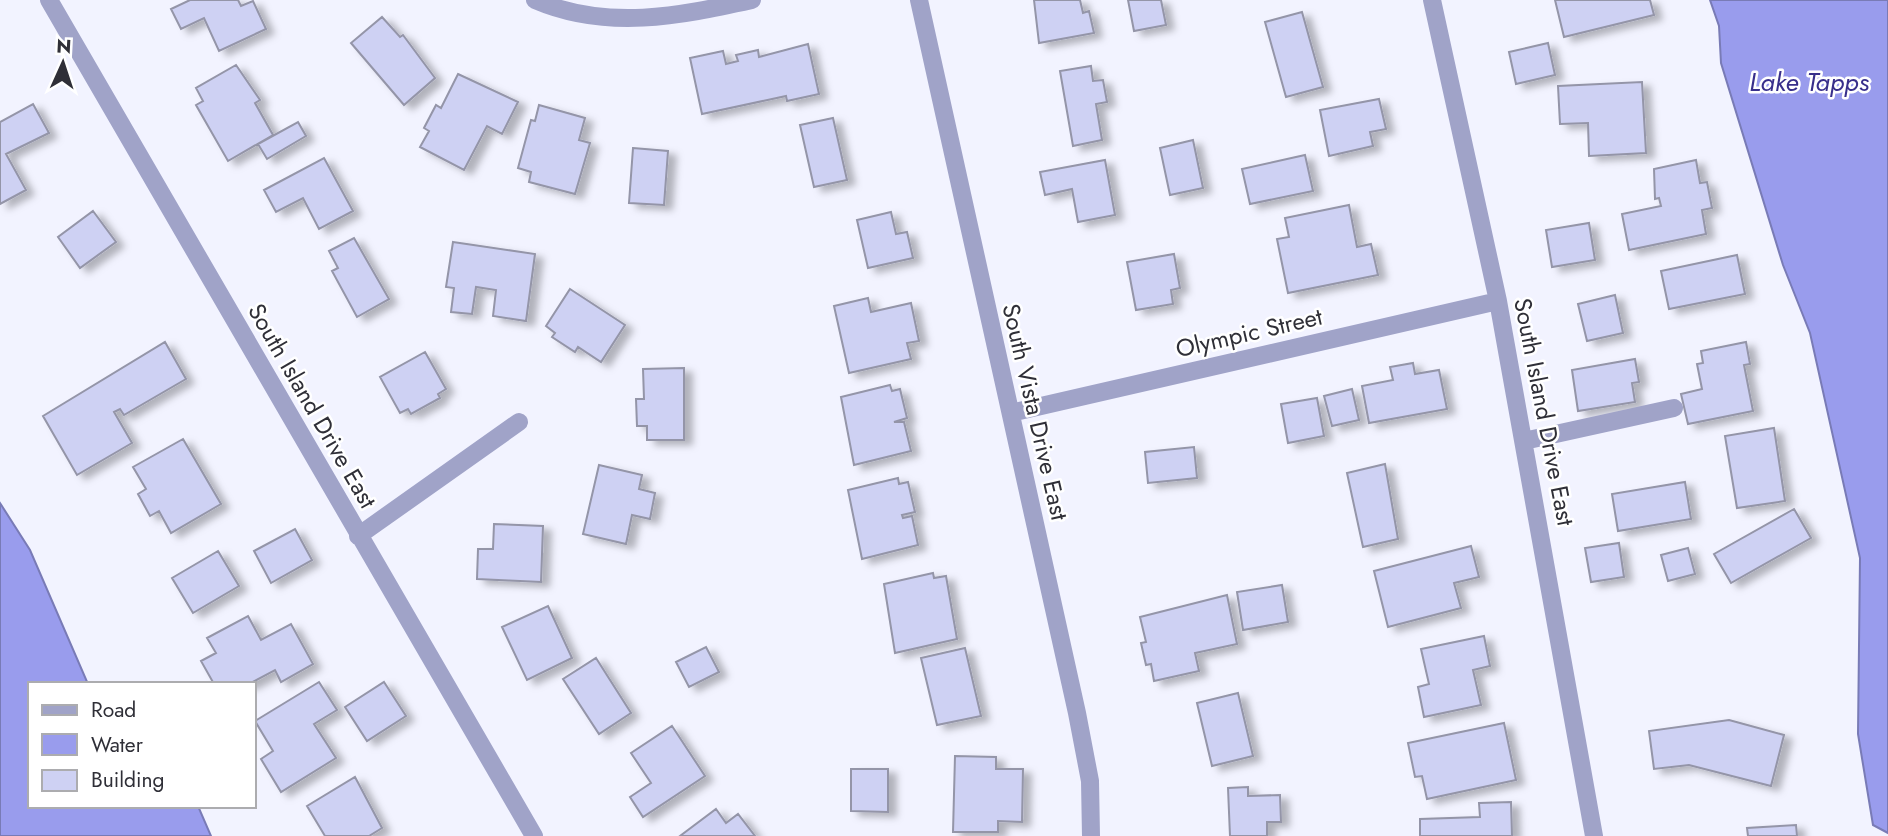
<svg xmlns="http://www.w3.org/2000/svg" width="1888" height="836" viewBox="0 0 1888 836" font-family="Jost,sans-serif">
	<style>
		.water { fill: #999ced; stroke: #797bb6; stroke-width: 2 }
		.building { fill: #ced1f3; stroke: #9495a8; stroke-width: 2; filter: url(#shadow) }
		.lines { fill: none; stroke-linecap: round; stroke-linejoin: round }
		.minor { stroke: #a0a3c8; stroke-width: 18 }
		.labels { text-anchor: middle; stroke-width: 5; stroke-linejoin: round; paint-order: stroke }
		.street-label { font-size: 24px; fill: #2f2f37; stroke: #fff }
		.water-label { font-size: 26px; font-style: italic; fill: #382f8b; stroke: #fff }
	</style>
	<defs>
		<filter id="shadow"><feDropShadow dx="8" dy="4.5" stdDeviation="3.5" flood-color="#0004"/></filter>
	</defs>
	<rect width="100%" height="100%" fill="#f2f3ff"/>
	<path class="water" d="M1710,0H1888V833L1873,825L1858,734L1860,558L1810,333L1783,265L1721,63L1719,26Z
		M0,503L30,550L88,684H30V806H198L211,836H0Z"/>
	<path class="building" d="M190,0H238L241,6L253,1L266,29L219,51L204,18L181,29L171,9Z
		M1034,0H1080L1083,13L1089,11L1094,33L1039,43Z
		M1128,0H1161L1166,25L1134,31Z
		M1555,0H1650L1654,15L1564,37Z
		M1302,12L1323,87L1286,97L1265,22Z
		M382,17L400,37L403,35L435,78L404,105L351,43Z
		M1548,43L1555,75L1516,84L1509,52Z
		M808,44L819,94L787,101L786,96L702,114L690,58L723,51L726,64L738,61L736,55L758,50L759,57Z
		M236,65L260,100L255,103L273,135L228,161L196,105L203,101L196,88Z
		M1091,66L1093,81L1103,80L1107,102L1096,104L1102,140L1073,146L1060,71Z
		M458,74L518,102L502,134L487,126L464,170L420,147L429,131L424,128L436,105L441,108Z
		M1642,82L1646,153L1589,156L1588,123L1560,124L1558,86Z
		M1379,99L1386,129L1370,132L1373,146L1329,156L1320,110Z
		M33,104L49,133L6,154L26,190L0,204V122Z
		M539,105L585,118L579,140L590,143L575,194L529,182L531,172L518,168L531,120L535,121Z
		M833,118L847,180L814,187L800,125Z
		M298,122L306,136L267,159L258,144Z
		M1193,140L1203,188L1170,195L1160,148Z
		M633,148L668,151L664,205L629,203Z
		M1305,155L1313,191L1250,204L1242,169Z
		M324,158L353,211L319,229L303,198L276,212L264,190Z
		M1105,160L1115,215L1078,222L1072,189L1045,195L1040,172Z
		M1696,160L1700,183L1707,182L1712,208L1702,210L1706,234L1629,250L1622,214L1661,206L1659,198L1655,199L1654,169Z
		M1349,205L1357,247L1371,244L1378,275L1288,293L1277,239L1289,237L1285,218Z
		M93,211L116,242L80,268L58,237Z
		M891,212L896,234L907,232L913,258L868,268L857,220Z
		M1589,223L1595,260L1552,267L1546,230Z
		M354,238L389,299L357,317L332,271L338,268L329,251Z
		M453,242L535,254L526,321L493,316L496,290L476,287L472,314L451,312L454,288L446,287Z
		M1174,254L1180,288L1171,290L1173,304L1136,310L1127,262Z
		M1737,255L1745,294L1669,309L1661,271Z
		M570,289L625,325L601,362L578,347L575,352L552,337L555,333L546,326Z
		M1615,295L1623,333L1587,341L1578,304Z
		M868,298L871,312L911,303L919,341L907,343L911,359L849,373L834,306Z
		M165,342L186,379L124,415L120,409L114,412L132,443L77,475L43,416Z
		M1746,342L1750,364L1744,365L1753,411L1688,424L1681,394L1702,389L1697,364L1703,363L1701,351Z
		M425,352L446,389L438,394L440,398L411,414L408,409L400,413L380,377Z
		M1635,359L1639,382L1632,383L1635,402L1578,411L1572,370Z
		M1413,363L1415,374L1439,370L1447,409L1369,423L1362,386L1393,380L1390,367Z
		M684,368V440H647V426H637L636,399H644L643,369Z
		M890,385L892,391L900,389L907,418L894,422H904L911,451L854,465L841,397Z
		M1352,389L1359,420L1332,426L1324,396Z
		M1317,398L1324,436L1288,443L1281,404Z
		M1774,428L1785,501L1737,508L1725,436Z
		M183,439L221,504L171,533L159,511L150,516L138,494L146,489L133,467Z
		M1194,447L1197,478L1148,483L1145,452Z
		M1385,464L1398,539L1363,547L1347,473Z
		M599,465L642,475L639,489L655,493L650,519L632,515L626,544L583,534Z
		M898,478L899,484L908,482L915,512L902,515L903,518L912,516L918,545L862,559L848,490Z
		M1685,482L1691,519L1618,531L1612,494Z
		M1794,509L1811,538L1731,583L1714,554Z
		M494,524L543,526L541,582L477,579L478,549H493Z
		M295,529L312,560L271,583L254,551Z
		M1619,543L1624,577L1591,582L1585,548Z
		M1471,546L1479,577L1454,583L1461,608L1388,627L1374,571Z
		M1688,548L1695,574L1668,581L1661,555Z
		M218,551L239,586L193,613L172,578Z
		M933,573L934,578L946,576L957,639L895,653L884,584Z
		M1282,585L1288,622L1243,630L1237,592Z
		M1227,595L1237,644L1195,653L1199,671L1154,681L1151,664L1146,665L1141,643L1146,642L1140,617Z
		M548,606L572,658L527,680L502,627Z
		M248,616L261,640L291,624L313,664L281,682L275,670L249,684H214L201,661L216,653L207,638Z
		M1484,636L1490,666L1473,670L1481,705L1424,717L1418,687L1429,684L1421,649Z
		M706,647L719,672L689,687L676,662Z
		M965,648L981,716L937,725L921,658Z
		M596,658L631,713L599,734L563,679Z
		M319,682L337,710L314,724L336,758L281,792L261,759L273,751L255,721Z
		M384,682L406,716L367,741L345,707Z
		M1238,693L1253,756L1212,766L1197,703Z
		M1729,720L1784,735L1771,786L1689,765L1654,769L1649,731Z
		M1504,723L1516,780L1427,799L1422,776L1415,777L1408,743Z
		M672,726L705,776L643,817L630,797L651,783L631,753Z
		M955,756L996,757V769H1023L1022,822L998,821V832H953Z
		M851,769H888V812L851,811Z
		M355,777L382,828L369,836H325L307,806Z
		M1248,787V796L1280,795L1281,822H1267V836H1230L1228,788Z
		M1511,802L1512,836H1420V819L1480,817L1479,803Z
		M716,809L726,823L738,814L755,836H680Z
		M1796,825L1797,836H1748L1747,828Z"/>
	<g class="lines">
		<path class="minor" d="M49,0L534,836
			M535,0C607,31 679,16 752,0
			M919,0L1077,713L1090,781L1091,836
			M1432,0L1498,301L1594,836
			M1011,413L1498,301
			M1524,441L1674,408
			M358,536L519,422"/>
	</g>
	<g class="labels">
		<g class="street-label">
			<text transform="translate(1249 333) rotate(-13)" y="8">Olympic Street</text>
			<text transform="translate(312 406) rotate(60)" y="8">South Island Drive East</text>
			<text transform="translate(1035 412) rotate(77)" y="8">South Vista Drive East</text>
			<text transform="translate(1544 412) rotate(79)" y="8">South Island Drive East</text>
		</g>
		<g class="water-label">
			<text x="1809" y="91">Lake Tapps</text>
		</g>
	</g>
	<rect x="28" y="682" width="228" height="126" fill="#ffffff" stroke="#acacaf" stroke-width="2"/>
	<rect x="42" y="705" width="35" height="10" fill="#a0a3c8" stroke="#acacaf" stroke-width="2"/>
	<text x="91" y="717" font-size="21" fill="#2f2f37">Road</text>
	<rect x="42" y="734" width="35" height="21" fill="#999ced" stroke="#acacaf" stroke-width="2"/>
	<text x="91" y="752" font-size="21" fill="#2f2f37">Water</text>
	<rect x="42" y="770" width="35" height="21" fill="#ced1f3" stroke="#acacaf" stroke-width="2"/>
	<text x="91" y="787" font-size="21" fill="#2f2f37">Building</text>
	<g transform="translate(63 63) rotate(3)" stroke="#ffffff" stroke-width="5" paint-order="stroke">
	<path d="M0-5L12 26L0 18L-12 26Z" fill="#2f2f37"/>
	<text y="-10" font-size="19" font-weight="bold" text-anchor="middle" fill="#2f2f37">N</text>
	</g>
</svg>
